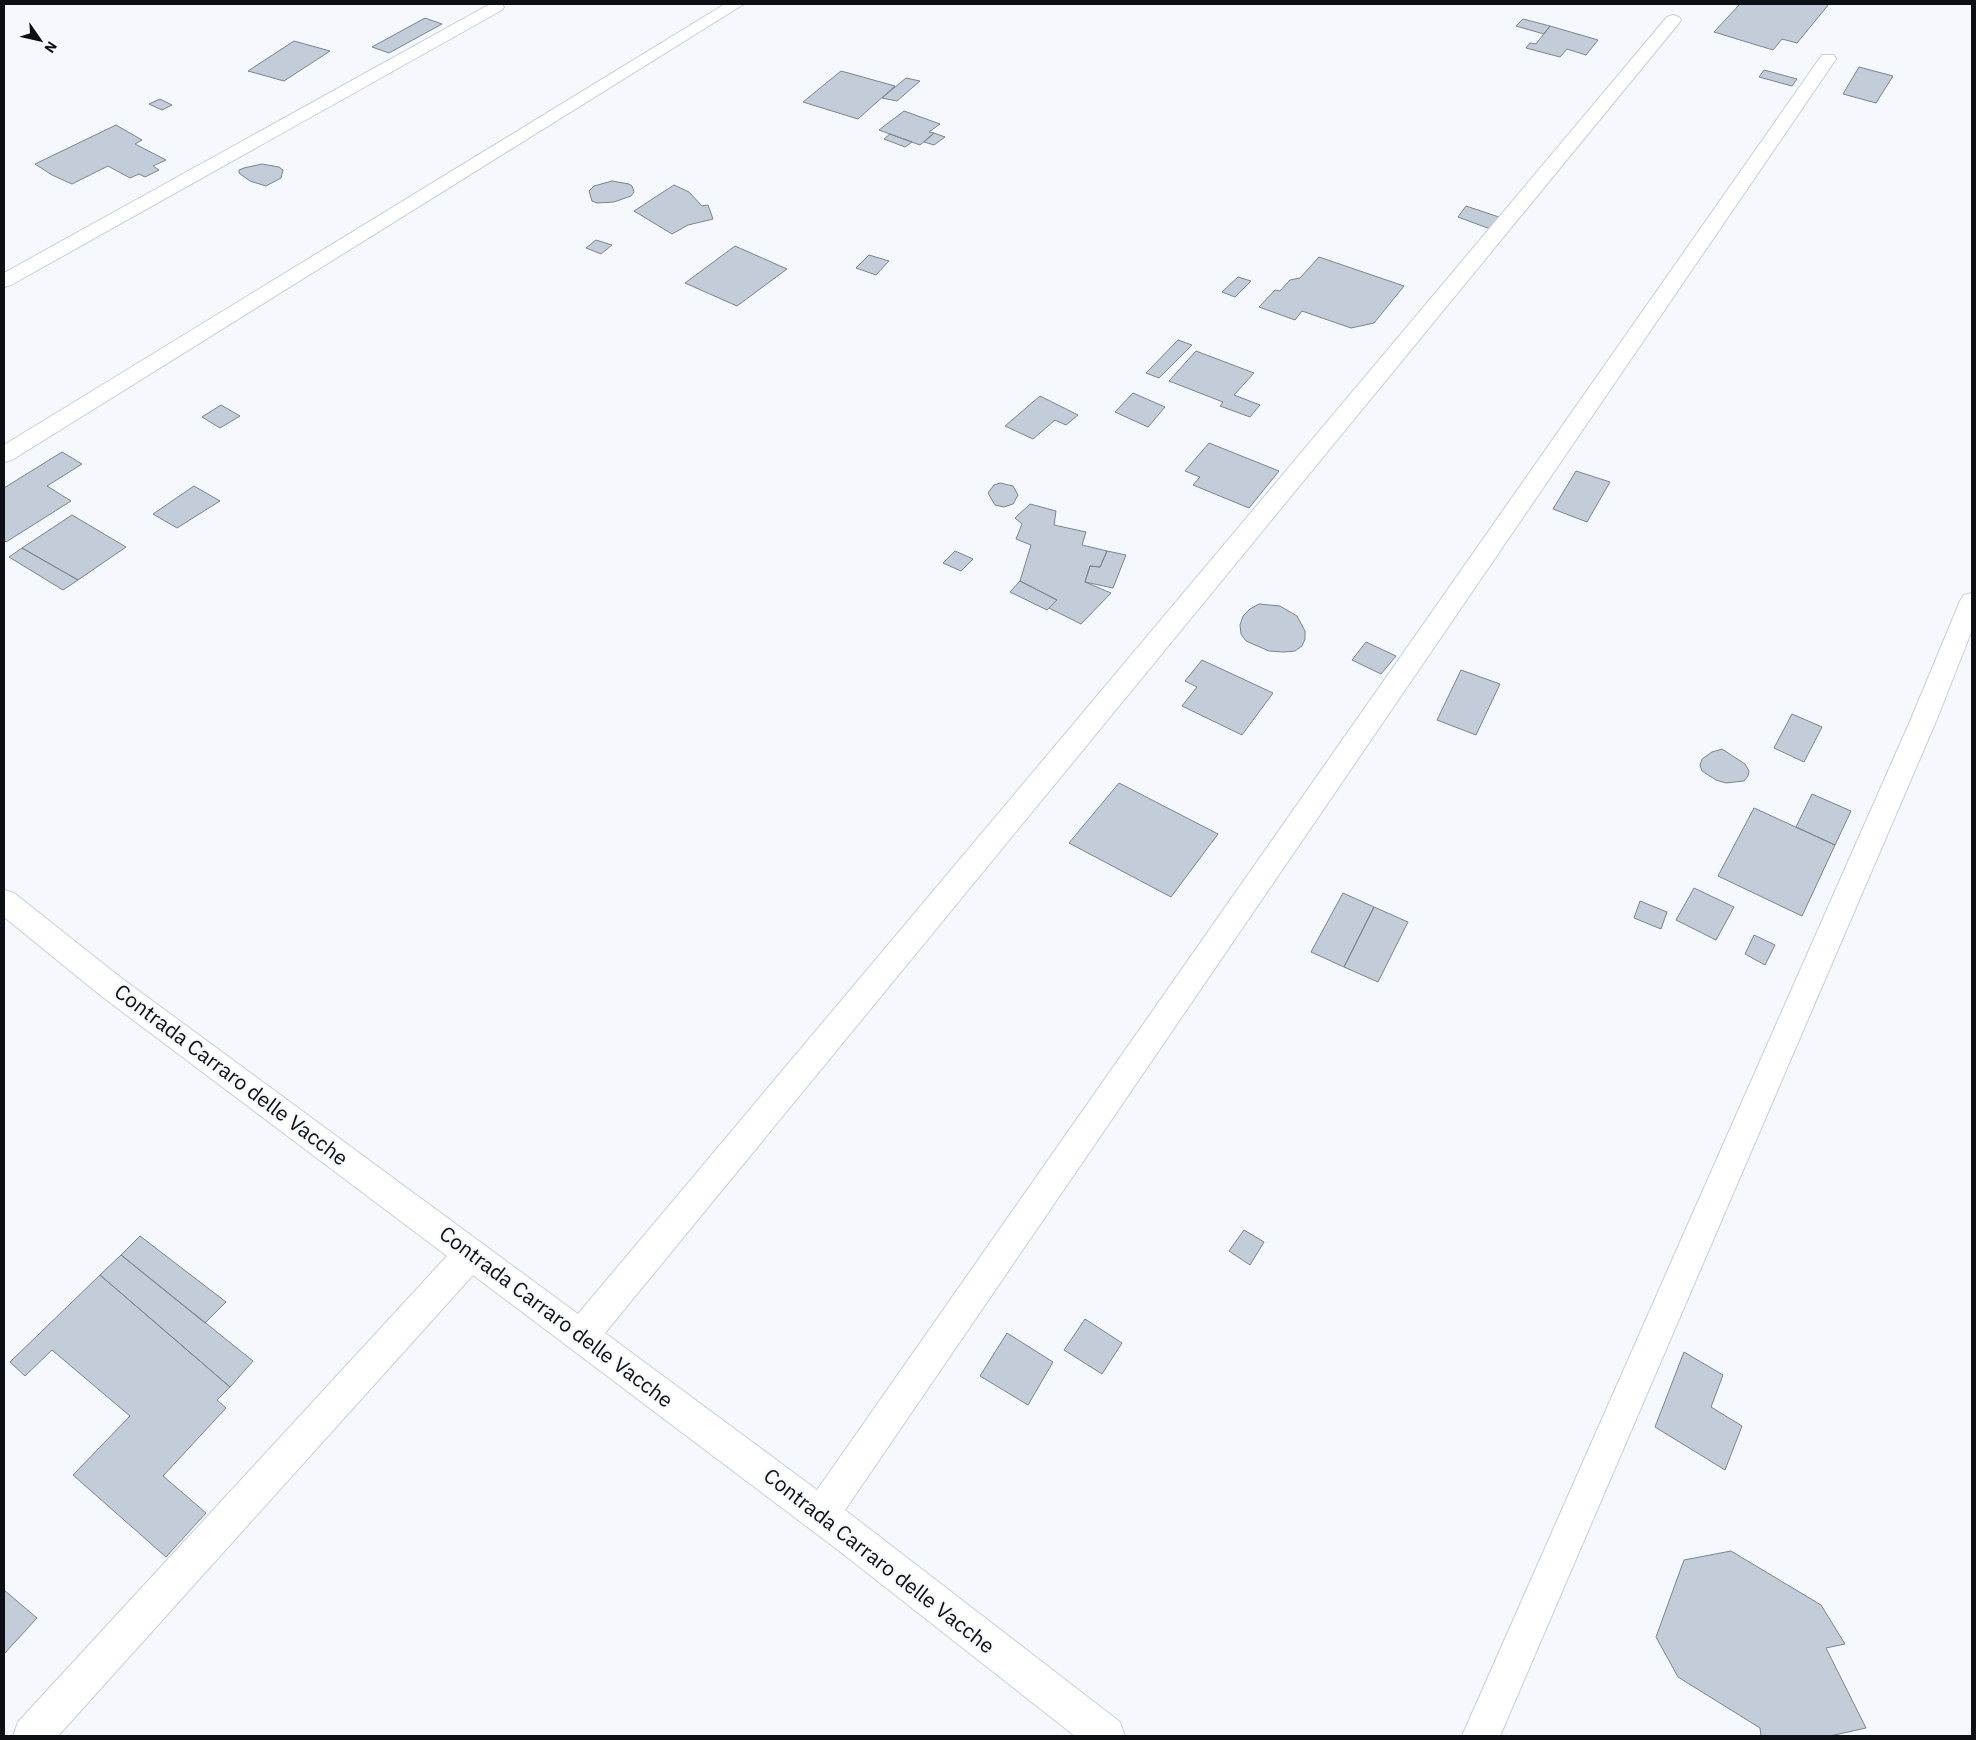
<svg xmlns="http://www.w3.org/2000/svg" width="1976" height="1740" viewBox="0 0 1976 1740" font-family="'IBM Plex Sans',sans-serif">
	<style>
		.building { fill: #c3ccd9; stroke: #7b848f }
		.lines { fill: none; stroke-linecap: round; stroke-linejoin: round }
		.minor-casing { stroke: #c6cfdc; stroke-width: 2 }
		.minor { fill: #fff; fill-rule: evenodd }
		.labels { text-anchor: middle; stroke-width: 4; stroke-linejoin: round; paint-order: stroke }
		.near-street-label { font-size: 21px; fill: #0c0f13; stroke: #f5f8fd }
	</style>
	<rect width="100%" height="100%" fill="#f5f8fd"/>
	<path class="building" d="M1740,4H1829L1797,43L1782,39L1773,50L1714,32Z
		M425,18L442,24L389,53L372,47Z
		M1523,19L1550,26L1544,34L1516,26Z
		M1550,26L1598,40L1586,55L1567,49L1560,57L1526,48L1530,43L1536,44Z
		M294,41L330,51L284,81L248,71Z
		M1859,67L1893,76L1876,103L1843,94Z
		M1764,70L1797,79L1792,86L1759,77Z
		M841,71L895,86L858,119L803,102Z
		M906,78L920,81L897,101L882,98Z
		M160,99L172,105L162,110L149,104Z
		M904,111L940,124L929,132L934,133L920,145L879,130Z
		M116,125L142,140L135,144L166,160L153,166L159,170L145,177L139,174L130,178L108,166L72,184L52,175L35,164Z
		M934,133L945,137L934,145L924,142Z
		M890,134L912,142L905,147L884,139Z
		M262,164L279,167L283,170L281,178L266,186L250,181L239,173V170L244,168Z
		M612,181L629,184L632,186L634,192L631,196L614,202L597,203L592,201L589,191L594,186Z
		M674,185L689,192L702,206L708,205L713,219L688,225L672,234L634,211Z
		M1466,206L1502,218L1493,230L1458,217Z
		M596,240L612,245L601,254L586,248Z
		M735,246L787,269L737,306L685,283Z
		M869,255L889,261L876,275L856,268Z
		M1319,257L1404,286L1374,323L1351,328L1302,311L1295,320L1259,307L1275,290L1280,291L1290,280L1300,278Z
		M1238,277L1251,281L1235,297L1222,292Z
		M1178,340L1192,345L1159,378L1146,373Z
		M1196,351L1254,373L1234,395L1260,405L1250,417L1220,406L1223,402L1169,381Z
		M1133,393L1165,407L1148,427L1115,412Z
		M1040,396L1078,415L1066,425L1055,420L1033,439L1005,426Z
		M221,405L240,416L220,428L202,417Z
		M1209,443L1279,471L1249,508L1193,485L1200,477L1185,471Z
		M62,452L82,464L47,486L71,501L6,542L4,540V488Z
		M1576,471L1610,482L1587,522L1553,509Z
		M1000,483L1013,486L1018,495L1013,504L1004,507L995,505L988,493L994,485Z
		M194,486L220,501L177,528L153,514Z
		M1030,504L1056,511L1054,525L1086,532L1082,545L1107,551L1100,567L1090,566L1085,582L1111,593L1081,624L1049,608L1057,600L1020,581L1031,545L1016,539L1022,524L1015,518Z
		M72,515L126,547L78,580L22,548Z
		M22,548L78,580L63,590L9,557Z
		M955,551L973,559L961,571L943,563Z
		M1107,551L1126,555L1113,588L1085,582L1090,566L1100,567Z
		M1020,581L1057,600L1047,610L1010,592Z
		M1259,604L1280,606L1297,616L1305,631V639L1302,646L1295,651L1284,652L1269,651L1246,641L1241,634L1240,625L1243,616L1250,609Z
		M1366,642L1396,656L1381,674L1352,660Z
		M1202,660L1273,693L1242,735L1182,706L1197,687L1185,681Z
		M1461,670L1500,684L1476,735L1437,720Z
		M1792,714L1822,727L1804,762L1774,748Z
		M1722,749L1745,764L1749,771L1748,776L1744,781L1726,783L1716,780L1702,771L1700,765L1702,759L1712,752Z
		M1119,783L1218,834L1171,897L1069,843Z
		M1812,794L1851,811L1835,845L1796,827Z
		M1754,808L1835,845L1802,916L1718,876Z
		M1694,888L1734,907L1716,940L1676,920Z
		M1343,893L1374,907L1344,967L1311,952Z
		M1640,901L1667,912L1661,929L1634,918Z
		M1374,907L1408,922L1378,982L1344,967Z
		M1754,935L1775,945L1765,965L1745,954Z
		M1244,1230L1264,1242L1250,1265L1229,1251Z
		M140,1236L226,1302L205,1323L121,1255Z
		M121,1255L253,1361L230,1387L100,1275Z
		M100,1275L230,1387L217,1400L226,1408L163,1476L206,1513L166,1557L73,1475L130,1416L52,1350L25,1376L10,1362Z
		M1085,1319L1122,1343L1102,1374L1064,1350Z
		M1007,1333L1053,1362L1028,1405L980,1376Z
		M1684,1352L1723,1375L1711,1407L1742,1426L1725,1470L1655,1427Z
		M1731,1551L1821,1605L1845,1644L1826,1648L1866,1728L1830,1736H1761L1760,1728L1678,1677L1656,1637L1684,1560Z
		M4,1590L37,1618L4,1654Z"/>
	<g class="lines">
		<g class="minor-casing">
			<path id="minor" d="M490,4H502L504,7L502,10L11,285L4,287V273Z
				M725,4H744L12,460L4,462V445Z
				M1673,15L1679,17L1681,20L1679,23L605,1333L817,1490L1822,55H1834L1836,59L845,1510L1120,1722L1125,1736H1075L838,1550L473,1275L58,1736H13L18,1722L447,1256L100,995L4,917V890L14,893L120,977L578,1314L1667,17Z
				M1972,593V630L1937,719L1500,1736H1462L1911,719L1960,601L1964,595Z"/>
		</g>
		<use href="#minor" class="minor"/>
	</g>
	<g class="labels">
		<g class="near-street-label">
			<text transform="translate(231 1075) rotate(37)" y="7">Contrada Carraro delle Vacche</text>
			<text transform="translate(556 1317) rotate(37)" y="7">Contrada Carraro delle Vacche</text>
			<text transform="translate(879 1561) rotate(38)" y="7">Contrada Carraro delle Vacche</text>
		</g>
	</g>
	<rect width="1976" height="1740" fill="none" stroke="#0c0f13" stroke-width="10"/>
	<g transform="translate(40 40) rotate(124)" stroke="#f5f8fd" stroke-width="4" paint-order="stroke">
	<path d="M0-4L9 19L0 12L-9 19Z" fill="#0c0f13"/>
	<text y="-8" font-size="14" font-weight="bold" text-anchor="middle" fill="#0c0f13">N</text>
	</g>
</svg>
